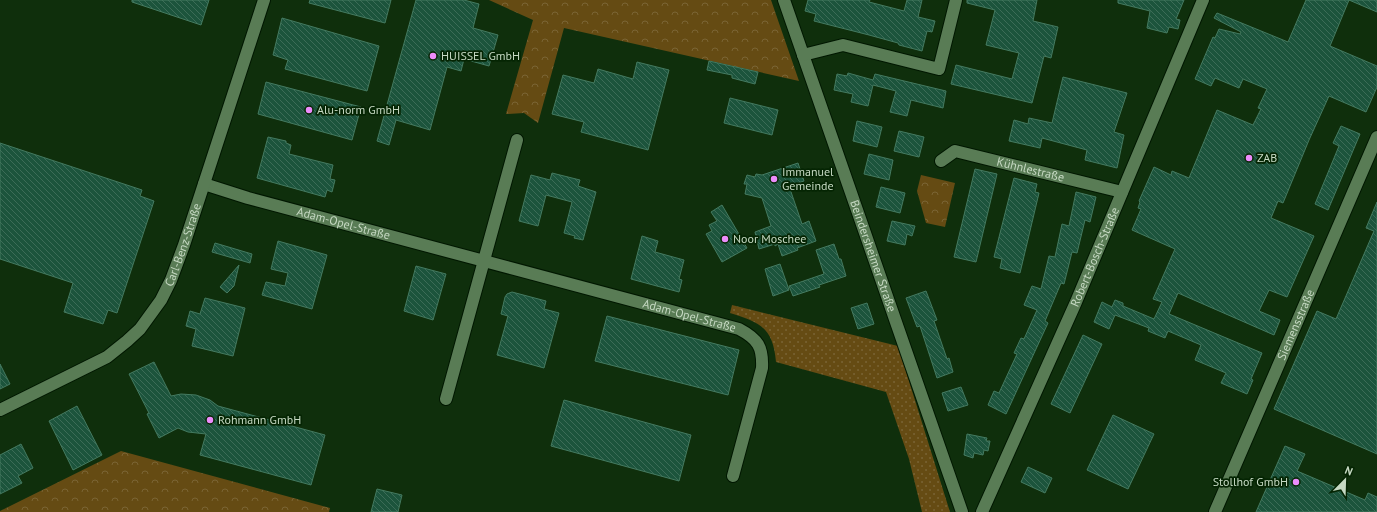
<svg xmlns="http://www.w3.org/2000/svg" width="1377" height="512" viewBox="0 0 1377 512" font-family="'PT Sans',sans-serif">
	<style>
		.grass { fill: url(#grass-dots) }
		.park { fill: url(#park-crowns) }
		.building { fill: url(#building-back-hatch); stroke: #447a60 }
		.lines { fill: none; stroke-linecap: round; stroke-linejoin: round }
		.minor-casing { stroke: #001700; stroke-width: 14 }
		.minor { stroke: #597c55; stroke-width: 12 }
		.poi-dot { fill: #ec8cfb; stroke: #052503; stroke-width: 1.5 }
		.labels { text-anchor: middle; stroke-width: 3.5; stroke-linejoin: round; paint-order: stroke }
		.poi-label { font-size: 12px; fill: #c6d9c3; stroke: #052503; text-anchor: start }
		.street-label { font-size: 12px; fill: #c6d9c3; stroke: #052503 }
	</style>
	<defs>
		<pattern id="grass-dots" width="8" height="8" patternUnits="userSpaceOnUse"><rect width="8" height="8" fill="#654b13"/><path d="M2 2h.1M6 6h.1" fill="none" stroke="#7a6434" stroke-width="1.8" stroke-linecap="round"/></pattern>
		<pattern id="park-crowns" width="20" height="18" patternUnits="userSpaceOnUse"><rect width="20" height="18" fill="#654b13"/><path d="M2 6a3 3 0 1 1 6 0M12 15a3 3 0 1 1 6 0" fill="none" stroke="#7a6434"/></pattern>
		<pattern id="building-back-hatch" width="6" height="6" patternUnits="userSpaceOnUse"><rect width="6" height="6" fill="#1c543c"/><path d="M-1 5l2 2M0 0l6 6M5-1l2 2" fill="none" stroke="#3c6c57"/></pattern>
	</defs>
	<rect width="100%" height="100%" fill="#0f2f0c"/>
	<path class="grass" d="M732,305L898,346L950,512H922L909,459L886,392L776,362C773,328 760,322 730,313Z"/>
	<path class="park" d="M489,0H771L799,81L564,28L538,123L524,113L506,114L533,20Z
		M921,175L955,183L945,227L926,223L917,191Z
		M121,451L330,508L329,512H0V511Z"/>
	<path class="building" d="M132,0H209L201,25L132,2Z
		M310,0H391L385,23L309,3Z
		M416,0H464L479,4L473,28L498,35L489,66L464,59L461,71L447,67L430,130L396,120L389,145L377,141Z
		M808,0H870L869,2L904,11L907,0H922L918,17L935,21L932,32L927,31L922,51L899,45L898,43L869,35L814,21L816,14L805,11Z
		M967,0H1037L1033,21L1058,27L1051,58L1044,56L1032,103L951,84L956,65L1012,79L1019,53L986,45L995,10L967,3Z
		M1118,0H1184L1176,19L1180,20L1178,29L1169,27L1167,33L1147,28L1150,11L1118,3Z
		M1306,0H1377V12L1349,0L1330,46L1377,66V87L1366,112L1329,96L1309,140L1283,203L1278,201L1271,218L1314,236L1287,297L1269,290L1259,311L1280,320L1274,335L1178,293L1169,314L1262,353L1251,379L1253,380L1247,394L1221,383L1226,373L1195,360L1201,345L1168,331L1165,338L1148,331L1149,328L1115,315L1109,329L1094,322L1102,302L1112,307L1115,300L1123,303V306L1154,319L1162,302L1153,299L1175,249L1132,230L1141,209L1138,208L1140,202L1139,201L1154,167L1171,175L1172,171L1189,178L1217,110L1253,125L1261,109L1258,108L1267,89L1243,79L1239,88L1215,78L1211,86L1195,79L1213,37L1215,38L1219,29L1240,34L1241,32L1214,18L1217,13L1288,42Z
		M282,18L379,46L367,91L285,69L288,60L273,55Z
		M709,61L758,72L755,84L732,78V75L707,70Z
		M637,62L669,70L648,150L581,132L584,122L552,114L563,75L594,83L598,69L633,79Z
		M848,73L873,80L875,74L946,91L943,108L911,100L907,116L890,112L896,91L873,85L868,106L851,102L853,94L834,90L837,74L847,76Z
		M1063,77L1127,93L1114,132L1124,135L1117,168L1085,160L1087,150L1042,138L1040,148L1009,141L1014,120L1028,124L1029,118L1052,123Z
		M266,82L361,107L352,140L258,114Z
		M730,98L778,110L772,135L724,123Z
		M857,121L882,127L877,147L853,141Z
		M1341,126L1360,134L1328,210L1315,204L1339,146L1333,143Z
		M899,131L924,137L919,157L894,151Z
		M268,137L286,141V143L291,145L289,154L333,165L330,179L335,180L332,192L327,190L325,197L257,178Z
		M0,143L142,190L140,196L154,201L117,313L108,310L103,324L64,312L73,283L0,259Z
		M869,154L893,160L889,180L864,174Z
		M798,163L804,181L789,186L802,224L809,221L816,241L797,248L798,250L782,256L778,244L775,246V244L759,249L755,232L771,226L762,198L745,194L747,184H744L747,175L755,177L756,174L762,175Z
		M975,169L997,174L976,262L954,257Z
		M552,173L580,180L578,186L596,192L583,240L574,238L575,236L564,233L572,202L546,195L538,226L519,221L531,175L550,180Z
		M1014,178L1037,184L1035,192L1039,193L1020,273L1000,268L1002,259L994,257Z
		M881,187L905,193L900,213L876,207Z
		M1076,192L1096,197L1090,222L1085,220L1077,253L1072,252L1064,284L1061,283L1045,321L1048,323L1006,414L988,405L994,391L999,393L1017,354L1014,353L1021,338L1024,339L1037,310L1024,305L1032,286L1041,289L1049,256L1055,257L1062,224L1069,226Z
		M1377,202V454L1274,409L1317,311L1336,319L1374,231L1366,228Z
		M722,205L747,248L722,262L706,234L712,231L709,225L717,221L711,212Z
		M892,221L915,226L912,236L907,234L905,245L887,241Z
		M642,236L658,241L655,252L684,260L679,279L682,280L679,292L631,279Z
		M278,241L327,255L312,309L262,295L266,282L285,286L288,273L271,269Z
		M215,243L252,254L250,263L212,252Z
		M834,244L839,259H841L846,276L819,285L820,287L793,296L789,286L824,274L816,250Z
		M780,264L789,290L773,296L765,269Z
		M239,265L234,286L227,293L220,287Z
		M416,266L446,274L433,320L404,311Z
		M926,291L937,320L934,321L947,359L949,358L953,372L937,378L920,326L917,327L906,298Z
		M512,292L546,301L544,309L559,313L544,368L497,355L508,316L501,314L505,297L507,294Z
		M205,298L245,308L233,356L192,346L196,329L186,326L190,311L200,314Z
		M867,303L874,324L858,329L851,308Z
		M607,316L739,350L728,395L595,361Z
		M1083,335L1102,344L1070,413L1051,404Z
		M154,362L171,396L181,394L196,395L210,400L218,406L325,435L311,485L200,455L206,434L188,432L178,428L159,438L147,414L149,413L129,374Z
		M0,364L10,384L0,389Z
		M961,387L968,405L948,411L942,393Z
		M564,400L691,435L679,481L551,446Z
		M77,406L102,455L73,470L49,421Z
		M1113,415L1154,434L1128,489L1087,470Z
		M967,434L987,438L986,441H990L988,451L984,450L983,455L974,453L973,458L964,455Z
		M21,444L33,468L18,476L22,483L0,494V455Z
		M1285,446L1305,454L1297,471L1365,500L1368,493L1377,497V512H1256Z
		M1028,467L1052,478L1045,493L1021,482Z
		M377,489L402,495L398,512H371Z"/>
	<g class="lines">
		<g class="minor-casing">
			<g id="minor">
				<path id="s1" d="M784,0L962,512"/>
				<path d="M803,55L843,45L939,69L956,0"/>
				<path id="s2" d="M941,161L955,151L1122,192"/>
				<path id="s3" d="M204,184L248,198L739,329C758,339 763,347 762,368L733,476"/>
				<path d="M446,399L517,140"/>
				<path id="s4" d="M0,410L107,357L127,341L140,329L161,300L171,280L184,245L264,0"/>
				<path id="s5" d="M982,512L1076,302L1203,0"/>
				<path id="s6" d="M1215,512L1377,137"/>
			</g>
		</g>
		<use href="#minor" class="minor"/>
	</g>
	<g class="poi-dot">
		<circle cx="433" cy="56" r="4"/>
		<circle cx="309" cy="110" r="4"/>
		<circle cx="1249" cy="158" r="4"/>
		<circle cx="774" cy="179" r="4"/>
		<circle cx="725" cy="239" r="4"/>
		<circle cx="210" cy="420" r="4"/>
		<circle cx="1296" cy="482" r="4"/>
	</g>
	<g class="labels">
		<g class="poi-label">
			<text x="441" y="60">HUISSEL GmbH</text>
			<text x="317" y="114">Alu-norm GmbH</text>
			<text x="1257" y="162">ZAB</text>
			<text x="782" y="176">Immanuel<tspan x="782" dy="14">Gemeinde</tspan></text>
			<text x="733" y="243">Noor Moschee</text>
			<text x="218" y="424">Rohmann GmbH</text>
			<text x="1288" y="486" text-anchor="end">Stollhof GmbH</text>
		</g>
		<g class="street-label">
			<text dy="4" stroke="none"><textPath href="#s2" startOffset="95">Kühnlestraße</textPath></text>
			<text dy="4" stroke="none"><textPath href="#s3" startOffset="145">Adam-Opel-Straße</textPath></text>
			<text dy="4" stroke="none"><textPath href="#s4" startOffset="258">Carl-Benz-Straße</textPath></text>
			<text dy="4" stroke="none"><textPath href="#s1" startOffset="271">Beindersheimer Straße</textPath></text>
			<text dy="4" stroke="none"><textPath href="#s5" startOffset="279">Robert-Bosch-Straße</textPath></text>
			<text dy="4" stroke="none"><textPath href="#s3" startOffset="503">Adam-Opel-Straße</textPath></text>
			<text dy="4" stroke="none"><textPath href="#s6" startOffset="204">Siemensstraße</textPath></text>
		</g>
	</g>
	<g transform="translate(1345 480) rotate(23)" stroke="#052503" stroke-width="3" paint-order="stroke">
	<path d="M0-3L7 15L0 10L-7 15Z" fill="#c6d9c3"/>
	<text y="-6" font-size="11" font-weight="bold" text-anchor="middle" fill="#c6d9c3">N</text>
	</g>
</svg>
